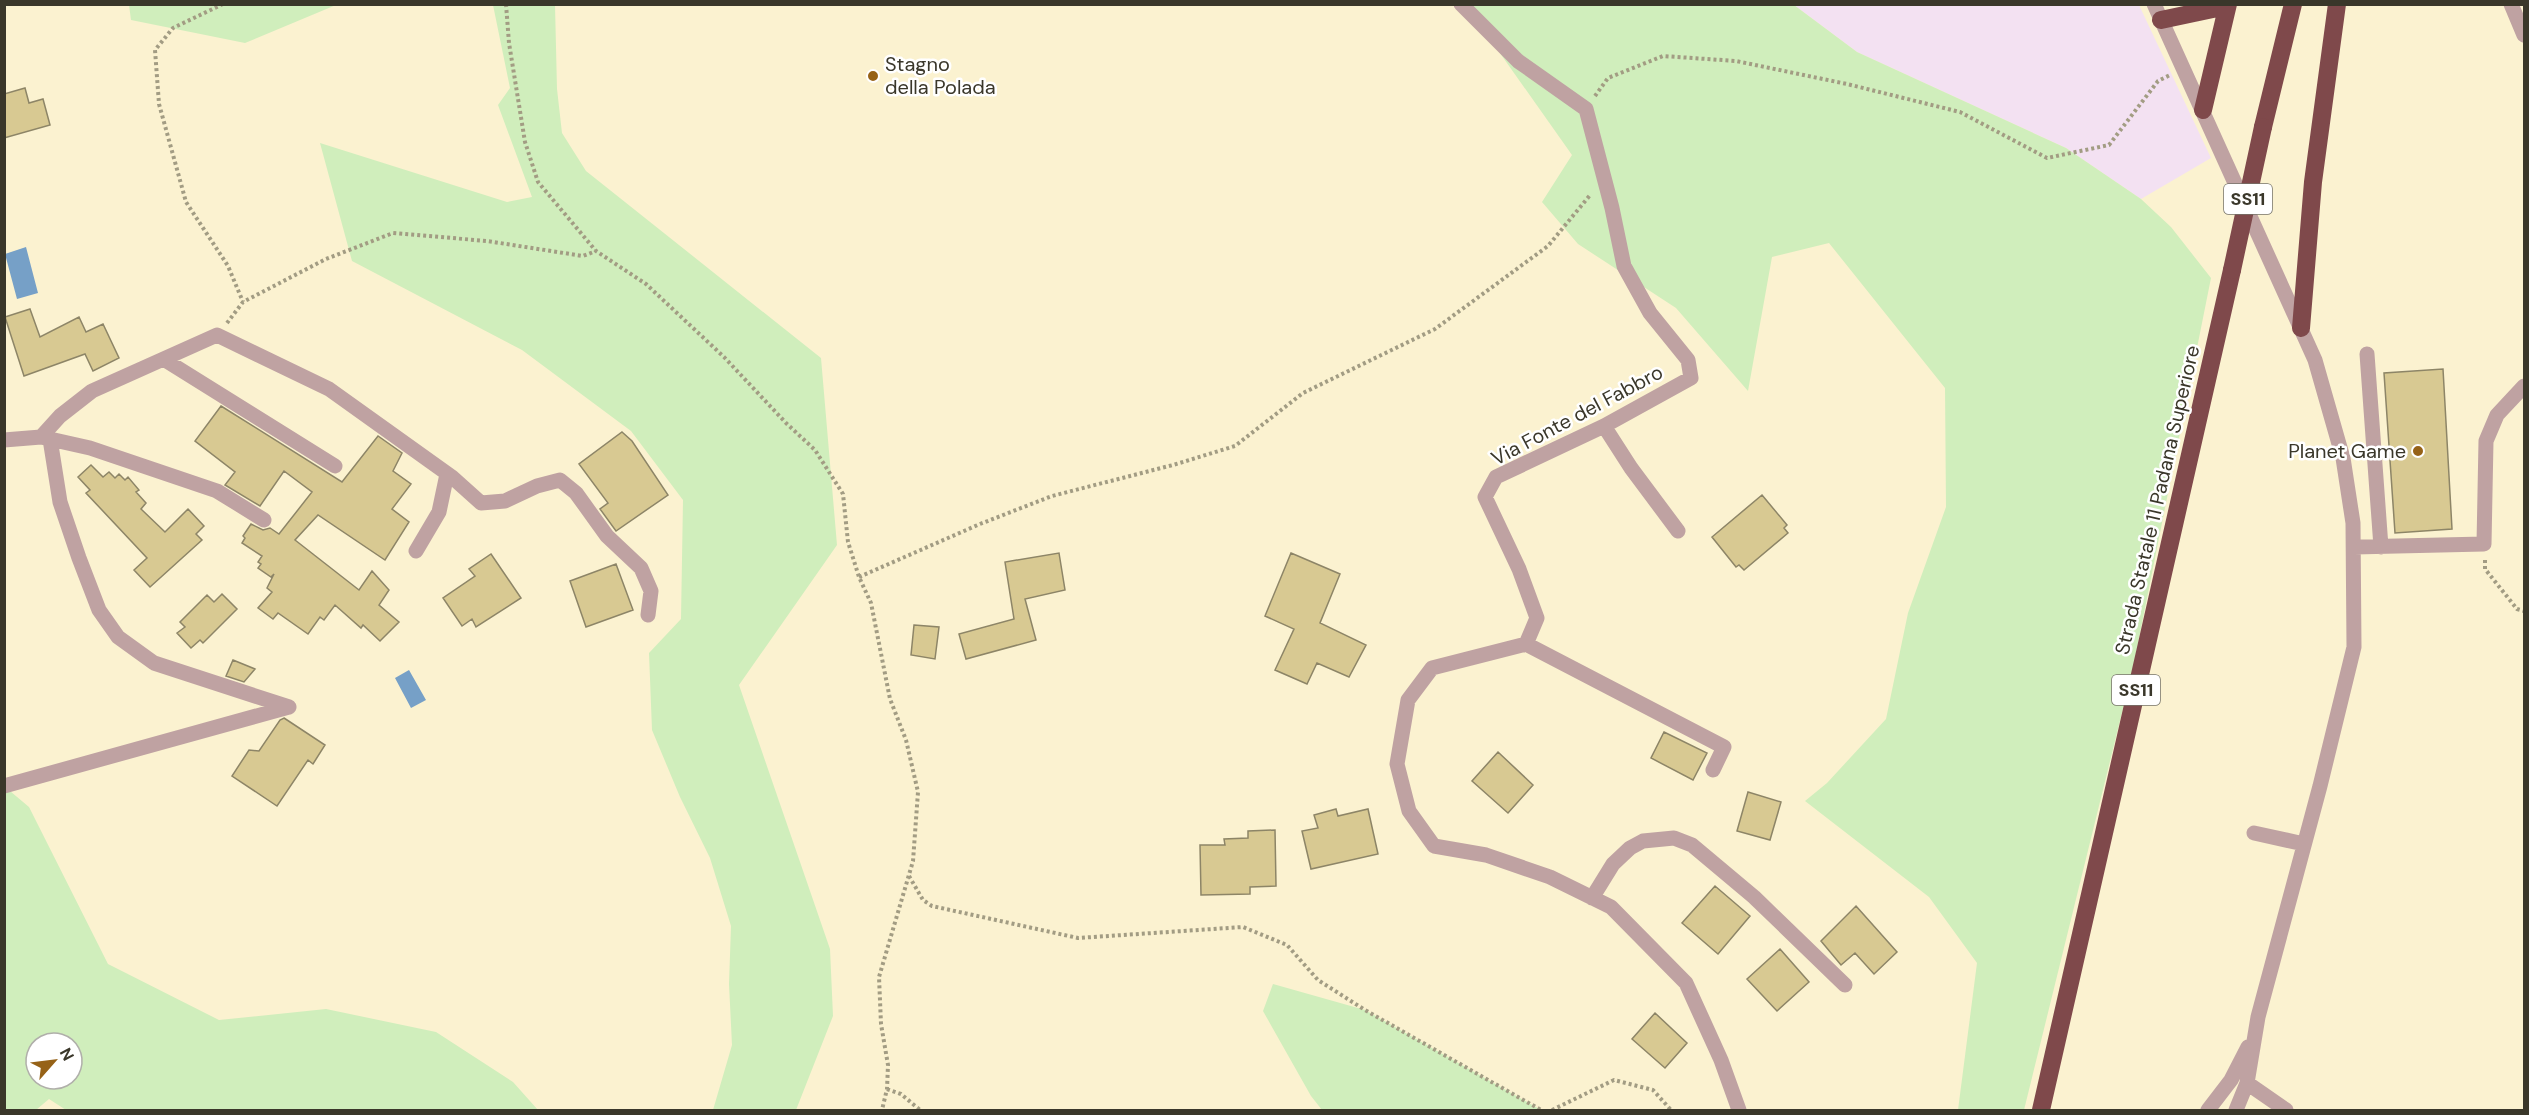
<svg xmlns="http://www.w3.org/2000/svg" width="2529" height="1115" viewBox="0 0 2529 1115" font-family="'DM Sans',sans-serif">
	<style>
		.industrial { fill: #f3e1f2 }
		.green { fill: #d0eebc; fill-rule: evenodd }
		.water { fill: #76a0c7 }
		.building { fill: #d8c992; stroke: #8d8567; stroke-width: 1.5 }
		.lines { fill: none; stroke-linecap: round; stroke-linejoin: round }
		.path { stroke: #a29c83; stroke-width: 4; stroke-dasharray: 3 3; stroke-linecap: butt }
		.minor { stroke: #bfa2a2; stroke-width: 15 }
		.highway { stroke: #7f494b; stroke-width: 18 }
		.highway-bridge { stroke: #7f494b; stroke-width: 18 }
		.poi-dot { fill: #966217; stroke: #fff; stroke-width: 2 }
		.labels { text-anchor: middle; stroke-width: 5; stroke-linejoin: round; paint-order: stroke }
		.shield { fill: #fff; stroke: #75736a; stroke-width: 1.5 }
		.shield-label { font-size: 18px; font-weight: bold; fill: #3a372a }
		.poi-label { font-size: 20px; fill: #3a372a; stroke: #fff; text-anchor: start }
		.street-label { font-size: 20px; fill: #3a372a; stroke: #fff }
	</style>
	<rect width="100%" height="100%" fill="#fbf2d0"/>
	<path class="industrial" d="M1794,5H2139L2211,158L2141,199L2066,148L1857,52Z"/>
	<path class="green" d="M129,5V4L336,5L245,43L131,20Z
		M493,5H555L557,89L562,133L586,171L821,358L837,545L739,685L830,949L833,1016L796,1110H713L732,1045L729,984L731,926L710,858L680,797L652,730L649,653L681,619L683,500L631,431L522,350L352,261L320,143L507,202L532,197L498,105L510,88Z
		M1466,5H1794L1857,52L2066,148L2141,199L2171,227L2211,278L2133,668L2024,1110H1958L1977,963L1929,897L1805,801L1827,783L1886,719L1908,613L1946,507L1945,388L1829,243L1772,257L1748,391L1676,308L1578,244L1542,202L1572,155Z
		M4,786L29,807L108,964L219,1020L326,1009L436,1032L513,1082L538,1110H66L49,1099L36,1110H5ZM36,1043H72V1079H36Z
		M1273,984L1365,1010L1541,1110H1322L1311,1096L1263,1011Z"/>
	<path class="water" d="M26,247L38,293L17,299L5,254Z
		M409,670L426,700L411,708L395,678Z"/>
	<path class="building" d="M25,88L29,103L43,99L50,125L4,138V94Z
		M30,309L40,337L79,317L86,332L103,324L119,358L93,371L85,354L24,376L5,317Z
		M2443,369L2452,529L2395,533L2384,373Z
		M221,406L342,482L378,436L402,453L393,471L411,484L392,509L409,522L385,560L318,515L295,540L359,590L372,571L389,590L379,605L399,622L380,641L363,625L361,628L335,605L324,620L320,617L308,634L278,613L273,619L258,608L272,592L267,588L274,574L271,577L258,568L261,564L258,562L262,556L242,543L245,538L243,536L251,524L263,530L270,528L279,534L312,492L284,471L260,506L225,485L235,472L195,441Z
		M622,432L632,441L668,495L616,531L600,509L608,503L579,464Z
		M91,465L103,477L109,472L115,478L119,474L125,480L128,477L139,490L136,492L146,503L141,509L165,532L188,509L204,526L196,534L202,540L150,587L134,570L147,558L86,493L90,490L78,477Z
		M1762,495L1787,525L1784,528L1788,533L1744,570L1739,565L1736,567L1712,537Z
		M1059,553L1065,590L1025,599L1036,640L966,659L959,634L1014,619L1005,562Z
		M1291,553L1340,574L1320,623L1366,645L1349,677L1317,663L1307,684L1275,670L1294,629L1265,616Z
		M491,554L521,598L476,627L472,619L462,626L443,598L475,576L469,569Z
		M616,564L633,610L586,627L570,581Z
		M222,594L237,609L203,643L200,640L191,648L177,633L185,627L180,622L207,595L214,602Z
		M914,625L939,627L935,659L911,655Z
		M233,660L255,669L244,682L226,676Z
		M284,718L325,745L313,764L308,760L277,806L232,776L249,750L259,751L280,720Z
		M1664,732L1707,753L1693,780L1651,758Z
		M1498,752L1533,785L1508,813L1472,781Z
		M1748,792L1781,802L1770,840L1737,831Z
		M1336,809L1338,816L1368,809L1378,854L1311,869L1302,831L1318,828L1314,815Z
		M1275,830L1276,886L1250,887V894L1201,895L1200,845H1225L1224,839L1248,838V831Z
		M1715,886L1750,916L1718,954L1682,923Z
		M1856,906L1897,952L1874,974L1855,953L1841,965L1821,941Z
		M1780,949L1809,982L1777,1011L1747,979Z
		M1655,1013L1687,1043L1665,1068L1632,1039Z"/>
	<g class="lines">
		<path class="path" d="M223,4L173,28L155,50L159,104L186,202L228,266L243,302
			M506,4L509,43L525,142L538,182L596,251L646,284L724,357L786,423L815,450L843,494L848,542L859,577L871,603L890,699L906,740L918,792L913,861L879,977L881,1024L888,1065L887,1089L882,1110
			M1595,96L1608,78L1663,56L1736,61L1847,84L1960,112L2047,158L2109,145L2158,81L2170,75
			M227,323L243,302L326,259L393,233L487,241L583,256L596,251
			M2485,560V569L2517,609L2524,611
			M859,577L980,524L1052,496L1173,465L1235,446L1303,393L1435,329L1548,246L1591,194
			M909,876L923,900L932,906L1078,938L1243,927L1287,945L1318,980L1365,1010L1541,1110
			M887,1089L901,1094L920,1110
			M1552,1110L1614,1080L1653,1090L1671,1110"/>
		<path class="minor" d="M1461,4L1518,61L1586,109L1612,208L1624,266L1650,313L1688,360L1691,378L1604,426L1496,477L1485,497L1519,569L1537,618L1526,644L1432,668L1408,700L1397,764L1409,811L1434,846L1486,855L1550,877L1611,907L1686,983L1721,1060L1739,1110
			M2154,4L2315,360L2343,458L2353,523L2354,647L2320,786L2258,1017L2247,1083L2236,1110
			M2511,4L2524,35
			M2367,354L2381,547
			M165,360L335,466
			M1604,426L1631,468L1678,531
			M41,437L90,448L217,491L264,520
			M50,439L60,502L79,558L99,610L118,637L154,663L289,707
			M4,440L41,437L60,416L92,391L217,335L329,389L452,477L481,503L505,501L537,486L560,480L576,493L607,536L641,568L651,591L648,615
			M2354,547L2484,544L2486,441L2497,415L2524,386
			M416,551L439,512L447,474
			M1526,644L1724,747L1713,770
			M4,786L289,707
			M2254,833L2304,844
			M1592,898L1613,864L1630,848L1643,841L1674,838L1692,845L1754,897L1845,985
			M2247,1083L2286,1110
			M2208,1110L2231,1080L2248,1047"/>
		<path class="highway" d="M2161,20L2227,6
			M2203,110L2228,4
			M2263,127L2293,4
			M2301,328L2313,182L2337,4
			M2041,1110L2232,270"/>
		<path class="highway-bridge" d="M2232,270L2263,127"/>
	</g>
	<g class="poi-dot">
		<circle cx="873" cy="76" r="6"/>
		<circle cx="2418" cy="451" r="6"/>
	</g>
	<g class="labels">
		<g class="shield">
			<rect x="2224" y="184" width="48" height="30" rx="4.5"/>
			<rect x="2112" y="675" width="48" height="30" rx="4.5"/>
		</g>
		<g class="shield-label">
			<text x="2248" y="205">SS11</text>
			<text x="2136" y="696">SS11</text>
		</g>
		<g class="poi-label">
			<text x="885" y="71">Stagno<tspan x="885" dy="23">della Polada</tspan></text>
			<text x="2406" y="458" text-anchor="end">Planet Game</text>
		</g>
		<g class="street-label">
			<text transform="translate(1577 415) rotate(-28)" y="7">Via Fonte del Fabbro</text>
			<text transform="translate(2157 500) rotate(-77)" y="7">Strada Statale 11 Padana Superiore</text>
		</g>
	</g>
	<rect width="2529" height="1115" fill="none" stroke="#3a372a" stroke-width="12"/>
	<g transform="translate(54 1061) rotate(62)"><circle r="28" fill="#ffffff" stroke="#b0afaa" stroke-width="1.5"/>
	<path d="M0-4.5L10 22L0 15L-10 22Z" fill="#966217"/>
	<text y="-9" font-size="16" font-weight="bold" text-anchor="middle" fill="#3a372a">N</text>
	</g>
</svg>
